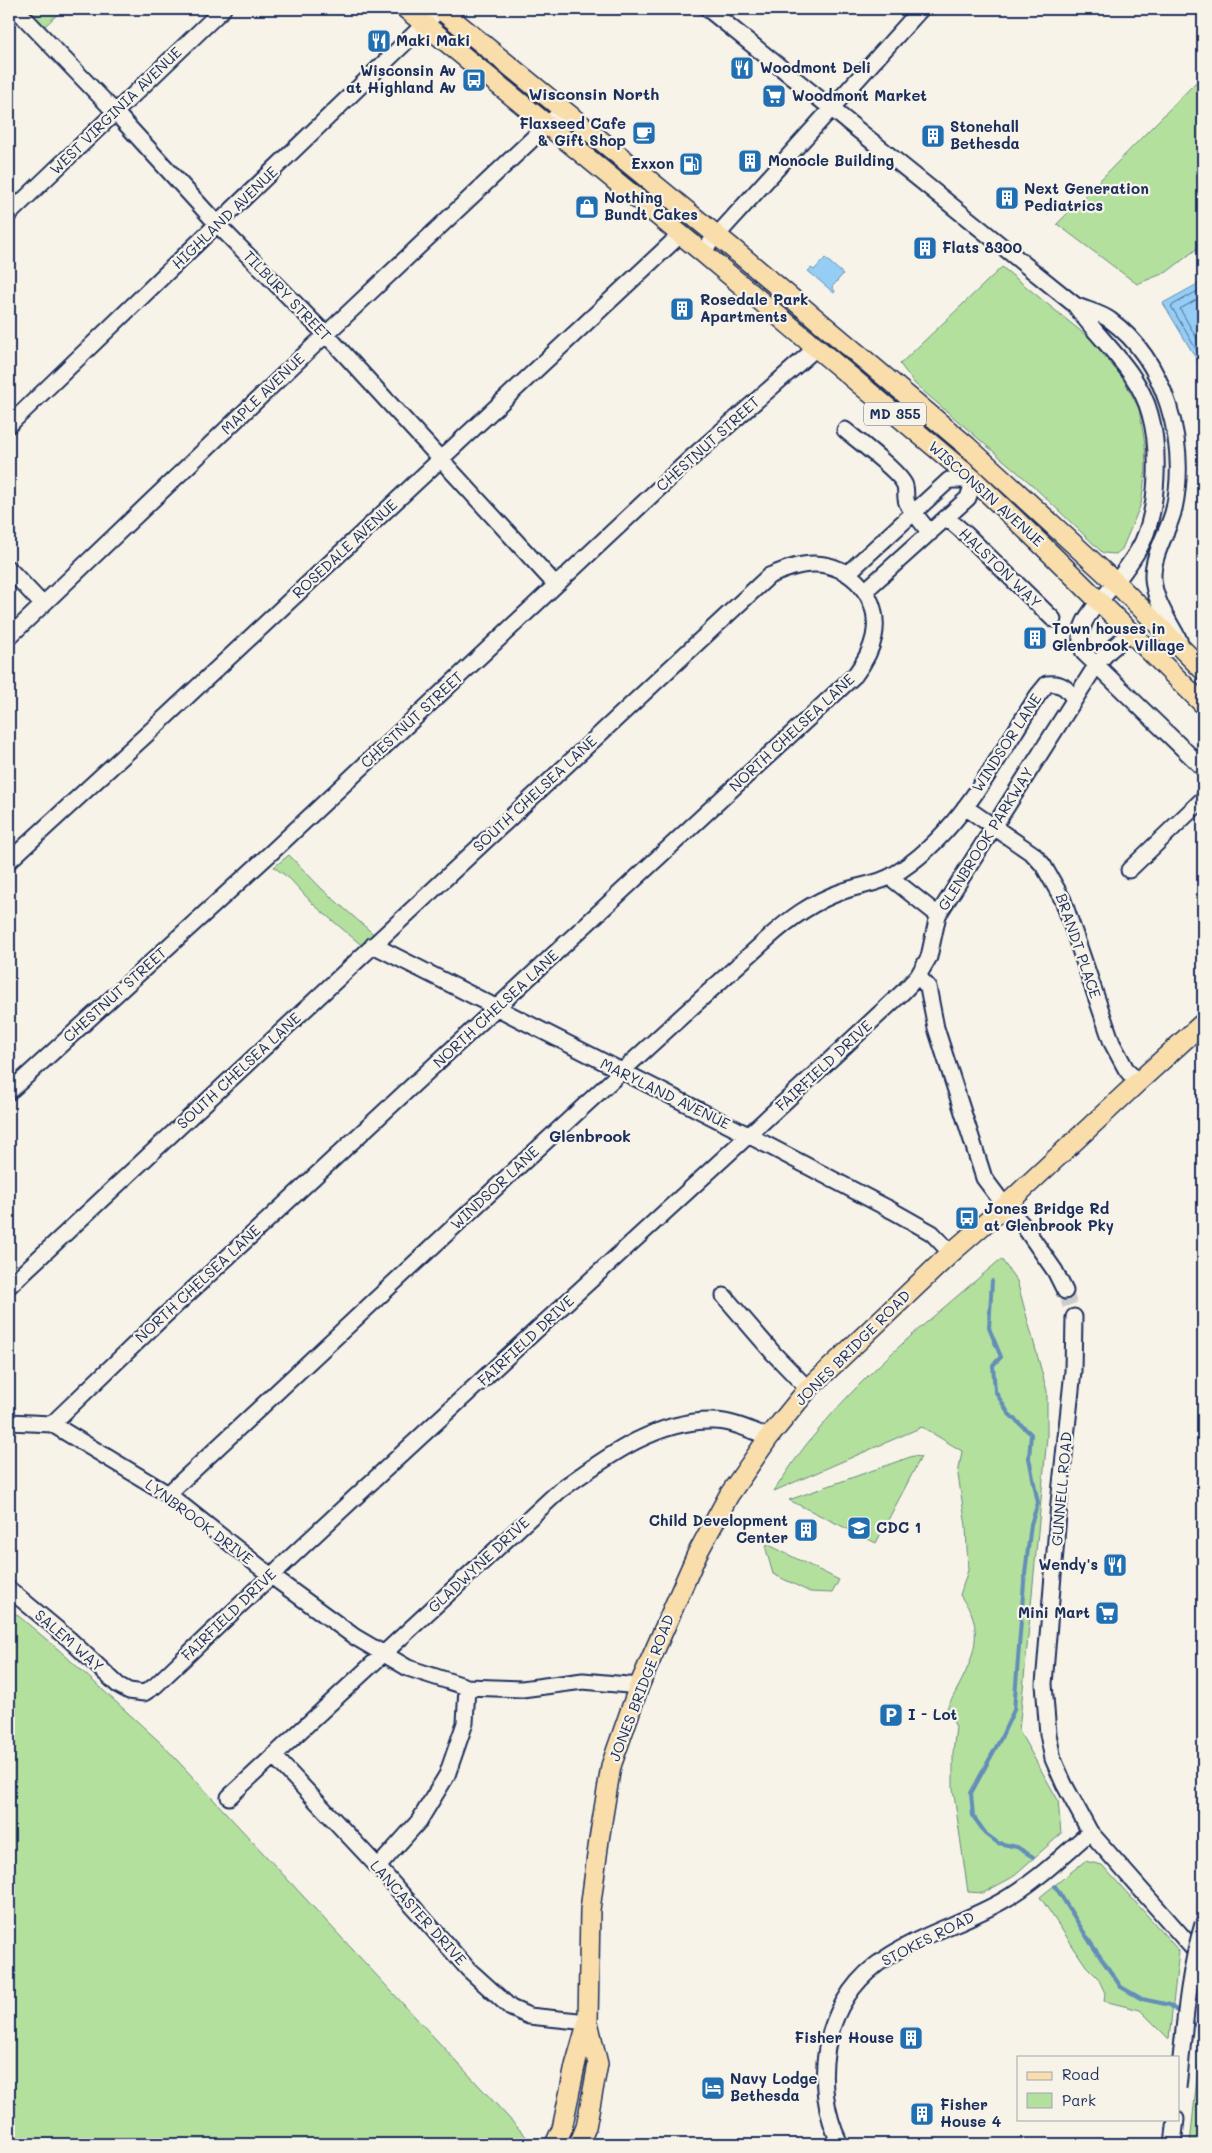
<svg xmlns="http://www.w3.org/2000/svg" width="1212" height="2153" viewBox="0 0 1212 2153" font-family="Mali,sans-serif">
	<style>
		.green { fill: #b4e09e; stroke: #68887e }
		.water { fill: #95cdf4; stroke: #648eb8 }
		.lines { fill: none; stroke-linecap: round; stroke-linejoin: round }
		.shore { stroke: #4c6e9a; stroke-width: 1 }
		.stream { stroke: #648eb8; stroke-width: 4 }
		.minor-tunnel { stroke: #cbcccc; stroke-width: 15; stroke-dasharray: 15 8; stroke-linecap: butt }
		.minor-casing { stroke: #1b2f5e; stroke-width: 19 }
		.major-casing { stroke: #1b2f5e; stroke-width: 22 }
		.minor { stroke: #f7f3e8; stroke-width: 15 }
		.major { stroke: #f9deab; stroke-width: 19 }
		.minor-bridge-casing { stroke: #1b2f5e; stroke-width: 19; stroke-linecap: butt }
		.minor-bridge { stroke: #f7f3e8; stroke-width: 15 }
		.labels { text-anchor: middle; stroke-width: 4.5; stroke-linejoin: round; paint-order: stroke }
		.shield { fill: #f7f3e8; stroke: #5d6a87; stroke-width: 1 }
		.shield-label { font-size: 14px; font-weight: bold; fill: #1b2f5e }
		.poi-label { font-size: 15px; font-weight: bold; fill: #1b2f5e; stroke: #f7f3e8; text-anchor: start }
		.street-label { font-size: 15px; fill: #1b2f5e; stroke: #f7f3e8 }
		.neighbourhood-label { font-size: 16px; font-weight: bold; fill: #1b2f5e; stroke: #f7f3e8 }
	</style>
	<rect width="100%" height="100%" fill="#f7f3e8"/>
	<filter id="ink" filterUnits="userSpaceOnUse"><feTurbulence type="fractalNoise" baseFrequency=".02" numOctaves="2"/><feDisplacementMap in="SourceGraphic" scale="10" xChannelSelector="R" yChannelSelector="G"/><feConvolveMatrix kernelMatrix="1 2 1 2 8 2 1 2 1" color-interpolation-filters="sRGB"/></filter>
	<g filter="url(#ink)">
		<path class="green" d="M25,9H63L43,28Z
			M1203,75V244L1167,272L1137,284L1057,224Z
			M1002,267L1099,346L1116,364L1139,409L1145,444L1146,470L1141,504L1122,549L1116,554L1103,553L1030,483L915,384L900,364Z
			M289,855L322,889L378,938L366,949L313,904L290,879L274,867Z
			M1001,1259L1017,1281L1047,1391V1437L1019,1731L1058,1800L1061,1834L1011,1878L983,1893L968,1892L953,1788V1753L956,1727L947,1708C962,1679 985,1646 971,1612C968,1606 963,1601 960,1595L968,1570L966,1526L958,1475L962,1451L922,1427L774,1491C787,1472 800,1451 816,1433C869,1367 937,1314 1001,1259Z
			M913,1456L921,1457L876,1543L789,1500Z
			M767,1544L839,1580L832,1593L810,1592L773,1574L766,1549Z
			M9,1608L59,1650L162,1744L533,2144H9Z
			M1085,1861L1102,1865L1179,1951L1169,2039L1140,2010L1104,2001L1105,1993L1098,1978L1086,1966L1040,1897Z
			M1203,2020V2144H1190Z"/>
		<path class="water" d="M825,258L843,274L832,287L835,291L834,293L808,271L811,268L814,270Z
			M1203,281V370L1163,303Z"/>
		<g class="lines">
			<path class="shore" d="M1203,288L1171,306L1203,361
				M1203,296L1180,309L1203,349"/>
			<path class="stream" d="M992,1281L989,1328L1001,1357L993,1365L995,1391L1009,1414L1031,1434L1029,1458L1038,1503L1031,1524L1024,1582L1014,1710L1000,1740L971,1793L973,1816L986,1834L998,1843L1017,1847L1033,1857
				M1055,1886L1090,1942L1121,1987L1142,1999L1170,2005L1181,2014
				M1189,2020L1203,2030"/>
			<path class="minor-tunnel" d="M1065,1291L1074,1317"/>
			<g class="minor-casing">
				<path id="minor" d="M16,9L115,112L218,225L335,344L556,585
					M708,9L1075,305C1086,310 1101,313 1110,320C1166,361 1188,443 1174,509C1169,531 1152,554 1153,578C1154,600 1169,621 1179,640
					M9,214L223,9
					M702,252L921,9
					M1075,305C1100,342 1138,369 1150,414C1160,449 1158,507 1143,541C1136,556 1126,569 1116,582C1100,603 1071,623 1084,653L1203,768
					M9,425L440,9
					M845,430C857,440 902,474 905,486C907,493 904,499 908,505L930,533
					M947,518L967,535L1053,619
					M9,569L43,605
					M848,573L949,480H974L968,498L866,590
					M9,637L325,335L563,110
					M965,807L1033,854L1043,865L1063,900L1112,1043L1126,1069L1137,1083
					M9,861L158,724L680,235
					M1129,870L1203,799
					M890,877L938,915
					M373,945L750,1136L893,1211L932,1233L951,1253
					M9,1092L273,851L689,460L816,348
					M9,1286L769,576C784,570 798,564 814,564C852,564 882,599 874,637C871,651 864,663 855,675L161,1319L52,1424
					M1065,1291L1055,1271L1023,1225L1005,1206L984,1178L936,1028L928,987L918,976L929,957L938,915L1097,664L1109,651L1131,632
					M724,1296L774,1354L808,1389
					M1074,1317L1073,1371L1059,1503L1044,1684L1048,1734L1053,1759L1064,1784L1090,1832L1203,1960
					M9,1422L52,1424L168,1494L270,1575L355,1637L408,1668L467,1687L522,1689L583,1681L639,1686
					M168,1494C367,1308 564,1122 766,940C789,919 812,902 841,892C858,885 877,885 893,875C959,836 997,758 1038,695L1047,684C1061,682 1067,688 1074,699
					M9,1589L69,1639L118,1685L129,1691L144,1693L155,1686C401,1450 655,1224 904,991L918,976
					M274,1756L378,1867L468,1969L511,2008L529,2016L588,2022
					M229,1797L559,1491C604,1459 656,1419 714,1421C732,1421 752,1431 769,1437
					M378,1867L419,1821L447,1775L465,1723L467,1687
					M840,2144C811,2085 822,2007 876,1965C913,1936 963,1924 1004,1900C1036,1882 1063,1855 1090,1832
					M1173,2144L1176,2119"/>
			</g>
			<g class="major-casing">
				<path id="major" d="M406,9L702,252L974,480L1043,546L1203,704
					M440,9L731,247L967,446L1116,583L1203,670
					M555,2144L562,2129L575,2066L587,2024
					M579,2144L586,2127L598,2064L588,2022L590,1910L599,1840L611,1766L639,1686L697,1554L729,1495L769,1437L808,1389L951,1253L1005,1206L1137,1083L1203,1023"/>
			</g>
			<use href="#minor" class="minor"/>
			<use href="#major" class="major"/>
			<g class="minor-bridge-casing">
				<path id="minor-bridge" d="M1178,2088C1184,2033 1187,1977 1203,1924"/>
			</g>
			<use href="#minor-bridge" class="minor-bridge"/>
		</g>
	</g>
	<defs>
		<g id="restaurant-square" transform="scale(1.25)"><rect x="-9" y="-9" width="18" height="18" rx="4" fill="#1f6fb2" stroke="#f7f3e8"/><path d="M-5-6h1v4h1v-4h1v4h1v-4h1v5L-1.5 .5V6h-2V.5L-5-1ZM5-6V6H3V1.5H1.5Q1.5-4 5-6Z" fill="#fff"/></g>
		<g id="bus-square" transform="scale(1.25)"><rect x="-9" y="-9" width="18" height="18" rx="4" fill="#1f6fb2" stroke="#f7f3e8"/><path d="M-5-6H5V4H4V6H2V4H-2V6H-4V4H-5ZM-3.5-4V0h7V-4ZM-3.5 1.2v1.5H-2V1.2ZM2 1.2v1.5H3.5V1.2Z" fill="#fff"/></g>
		<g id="supermarket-square" transform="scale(1.25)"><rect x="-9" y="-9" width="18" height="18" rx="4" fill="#1f6fb2" stroke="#f7f3e8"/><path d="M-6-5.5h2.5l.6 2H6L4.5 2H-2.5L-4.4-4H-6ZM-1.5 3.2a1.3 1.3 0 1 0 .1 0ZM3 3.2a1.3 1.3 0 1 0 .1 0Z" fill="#fff"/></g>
		<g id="cafe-square" transform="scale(1.25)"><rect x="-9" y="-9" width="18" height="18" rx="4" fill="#1f6fb2" stroke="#f7f3e8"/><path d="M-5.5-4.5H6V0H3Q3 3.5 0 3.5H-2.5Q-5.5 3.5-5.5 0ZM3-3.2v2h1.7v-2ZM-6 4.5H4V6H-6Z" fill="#fff"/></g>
		<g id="building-square" transform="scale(1.25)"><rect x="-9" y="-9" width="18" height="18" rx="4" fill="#1f6fb2" stroke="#f7f3e8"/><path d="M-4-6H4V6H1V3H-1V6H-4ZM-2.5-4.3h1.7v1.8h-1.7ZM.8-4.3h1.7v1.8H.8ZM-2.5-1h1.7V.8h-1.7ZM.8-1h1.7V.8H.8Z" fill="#fff"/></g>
		<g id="fuel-square" transform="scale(1.25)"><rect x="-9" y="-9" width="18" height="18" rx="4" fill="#1f6fb2" stroke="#f7f3e8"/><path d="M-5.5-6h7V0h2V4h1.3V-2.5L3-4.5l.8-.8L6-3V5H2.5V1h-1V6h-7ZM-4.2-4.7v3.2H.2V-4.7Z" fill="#fff"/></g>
		<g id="shop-square" transform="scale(1.25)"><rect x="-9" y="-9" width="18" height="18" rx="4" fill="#1f6fb2" stroke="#f7f3e8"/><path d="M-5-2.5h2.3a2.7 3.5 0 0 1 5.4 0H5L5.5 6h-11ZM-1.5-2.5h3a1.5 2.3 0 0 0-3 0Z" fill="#fff"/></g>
		<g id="school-square" transform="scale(1.25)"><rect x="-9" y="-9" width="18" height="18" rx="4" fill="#1f6fb2" stroke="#f7f3e8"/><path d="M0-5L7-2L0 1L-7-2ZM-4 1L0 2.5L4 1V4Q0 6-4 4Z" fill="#fff"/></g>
		<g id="parking-square" transform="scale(1.25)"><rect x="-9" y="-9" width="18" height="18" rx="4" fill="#1f6fb2" stroke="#f7f3e8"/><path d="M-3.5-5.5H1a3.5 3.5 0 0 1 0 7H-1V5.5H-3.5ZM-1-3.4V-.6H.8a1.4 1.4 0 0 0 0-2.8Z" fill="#fff"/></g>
		<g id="hotel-square" transform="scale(1.25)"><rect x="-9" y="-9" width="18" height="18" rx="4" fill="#1f6fb2" stroke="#f7f3e8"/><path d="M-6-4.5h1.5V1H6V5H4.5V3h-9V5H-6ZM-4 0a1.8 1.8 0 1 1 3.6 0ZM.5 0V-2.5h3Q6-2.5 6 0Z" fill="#fff"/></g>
	</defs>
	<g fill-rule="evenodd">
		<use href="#restaurant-square" x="379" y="41"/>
		<use href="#restaurant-square" x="742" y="68"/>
		<use href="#bus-square" x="474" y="80"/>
		<use href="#supermarket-square" x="774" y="96"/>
		<use href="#cafe-square" x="644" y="133"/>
		<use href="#building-square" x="933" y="136"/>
		<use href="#building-square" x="750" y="161"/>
		<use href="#fuel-square" x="691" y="164"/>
		<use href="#building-square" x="1007" y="198"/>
		<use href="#shop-square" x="587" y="207"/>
		<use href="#building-square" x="925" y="248"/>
		<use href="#building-square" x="682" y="309"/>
		<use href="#building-square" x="1035" y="638"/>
		<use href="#bus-square" x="967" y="1218"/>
		<use href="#school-square" x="859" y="1528"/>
		<use href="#building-square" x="806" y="1530"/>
		<use href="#restaurant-square" x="1115" y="1565"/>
		<use href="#supermarket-square" x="1107" y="1613"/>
		<use href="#parking-square" x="891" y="1715"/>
		<use href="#building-square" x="911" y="2038"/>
		<use href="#hotel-square" x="713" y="2088"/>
		<use href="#building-square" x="922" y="2114"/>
	</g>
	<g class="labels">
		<rect class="shield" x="864" y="402.5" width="62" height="23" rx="4"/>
		<g class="shield-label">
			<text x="895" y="419">MD 355</text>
		</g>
		<g class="poi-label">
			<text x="396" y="46">Maki Maki</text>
			<text x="760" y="73">Woodmont Deli</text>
			<text x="456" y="76" text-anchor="end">Wisconsin Av<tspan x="456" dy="17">at Highland Av</tspan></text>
			<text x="792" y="101">Woodmont Market</text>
			<text x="626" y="129" text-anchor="end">Flaxseed Cafe<tspan x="626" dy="17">&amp; Gift Shop</tspan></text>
			<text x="950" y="132">Stonehall<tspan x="950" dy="17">Bethesda</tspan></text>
			<text x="768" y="166">Monocle Building</text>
			<text x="674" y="169" text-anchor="end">Exxon</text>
			<text x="1024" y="194">Next Generation<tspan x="1024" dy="17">Pediatrics</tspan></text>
			<text x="604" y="203">Nothing<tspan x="604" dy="17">Bundt Cakes</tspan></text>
			<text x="942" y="253">Flats 8300</text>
			<text x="700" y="305">Rosedale Park<tspan x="700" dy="17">Apartments</tspan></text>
			<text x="1052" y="634">Town houses in<tspan x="1052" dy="17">Glenbrook Village</tspan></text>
			<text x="984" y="1214">Jones Bridge Rd<tspan x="984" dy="17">at Glenbrook Pky</tspan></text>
			<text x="788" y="1526" text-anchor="end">Child Development<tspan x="788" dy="17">Center</tspan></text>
			<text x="876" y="1533">CDC 1</text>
			<text x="1098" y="1570" text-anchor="end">Wendy's</text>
			<text x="1090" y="1618" text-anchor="end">Mini Mart</text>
			<text x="908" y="1720">I - Lot</text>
			<text x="894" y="2043" text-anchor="end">Fisher House</text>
			<text x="730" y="2084">Navy Lodge<tspan x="730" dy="17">Bethesda</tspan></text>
			<text x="940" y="2110">Fisher<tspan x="940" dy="17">House 4</tspan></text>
		</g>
		<g class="street-label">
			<text transform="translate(116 111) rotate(-44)" y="5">WEST VIRGINIA AVENUE</text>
			<text transform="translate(225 218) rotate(-44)" y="5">HIGHLAND AVENUE</text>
			<text transform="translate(287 296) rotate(46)" y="5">TILBURY STREET</text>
			<text transform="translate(263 394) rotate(-44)" y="5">MAPLE AVENUE</text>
			<text transform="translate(708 444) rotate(-42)" y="5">CHESTNUT STREET</text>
			<text transform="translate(986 494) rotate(42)" y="5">WISCONSIN AVENUE</text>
			<text transform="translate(345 549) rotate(-43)" y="5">ROSEDALE AVENUE</text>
			<text transform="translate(1000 568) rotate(44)" y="5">HALSTON WAY</text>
			<text transform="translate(412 720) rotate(-43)" y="5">CHESTNUT STREET</text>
			<text transform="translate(792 733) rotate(-43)" y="5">NORTH CHELSEA LANE</text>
			<text transform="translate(1007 743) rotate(-57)" y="5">WINDSOR LANE</text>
			<text transform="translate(535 794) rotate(-43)" y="5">SOUTH CHELSEA LANE</text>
			<text transform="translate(986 839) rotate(-58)" y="5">GLENBROOK PARKWAY</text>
			<text transform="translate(1078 946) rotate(71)" y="5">BRANDT PLACE</text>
			<text transform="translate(115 995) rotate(-42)" y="5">CHESTNUT STREET</text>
			<text transform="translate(496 1009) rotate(-43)" y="5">NORTH CHELSEA LANE</text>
			<text transform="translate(824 1066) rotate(-43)" y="5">FAIRFIELD DRIVE</text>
			<text transform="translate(239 1071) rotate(-43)" y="5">SOUTH CHELSEA LANE</text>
			<text transform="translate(665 1094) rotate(26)" y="5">MARYLAND AVENUE</text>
			<text transform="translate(495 1188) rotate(-43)" y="5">WINDSOR LANE</text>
			<text transform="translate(198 1284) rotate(-43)" y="5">NORTH CHELSEA LANE</text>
			<text transform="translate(526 1341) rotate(-43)" y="5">FAIRFIELD DRIVE</text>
			<text transform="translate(853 1348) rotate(-45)" y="5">JONES BRIDGE ROAD</text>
			<text transform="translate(1062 1489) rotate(-85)" y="5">GUNNELL ROAD</text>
			<text transform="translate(199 1522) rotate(37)" y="5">LYNBROOK DRIVE</text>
			<text transform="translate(479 1565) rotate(-43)" y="5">GLADWYNE DRIVE</text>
			<text transform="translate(229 1615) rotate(-44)" y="5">FAIRFIELD DRIVE</text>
			<text transform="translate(69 1641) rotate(41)" y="5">SALEM WAY</text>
			<text transform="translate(642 1688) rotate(-69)" y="5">JONES BRIDGE ROAD</text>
			<text transform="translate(418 1913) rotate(48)" y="5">LANCASTER DRIVE</text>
			<text transform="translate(928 1939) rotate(-27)" y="5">STOKES ROAD</text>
		</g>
		<g class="neighbourhood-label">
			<text x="594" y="100">Wisconsin North</text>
			<text x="590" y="1142">Glenbrook</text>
		</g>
	</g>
	<rect width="1212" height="2153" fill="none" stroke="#f7f3e8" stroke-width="30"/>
	<rect x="15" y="15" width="1182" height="2123" fill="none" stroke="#1b2f5e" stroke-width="2" filter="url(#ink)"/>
	<rect x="1017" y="2056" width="162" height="65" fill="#f7f3e8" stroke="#9fa5b1"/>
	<rect x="1027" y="2072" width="25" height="8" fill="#f9deab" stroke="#9fa5b1"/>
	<text x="1062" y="2080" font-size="15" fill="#1b2f5e">Road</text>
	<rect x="1027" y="2093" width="25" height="15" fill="#b4e09e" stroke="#9fa5b1"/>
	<text x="1062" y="2106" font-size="15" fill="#1b2f5e">Park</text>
</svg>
